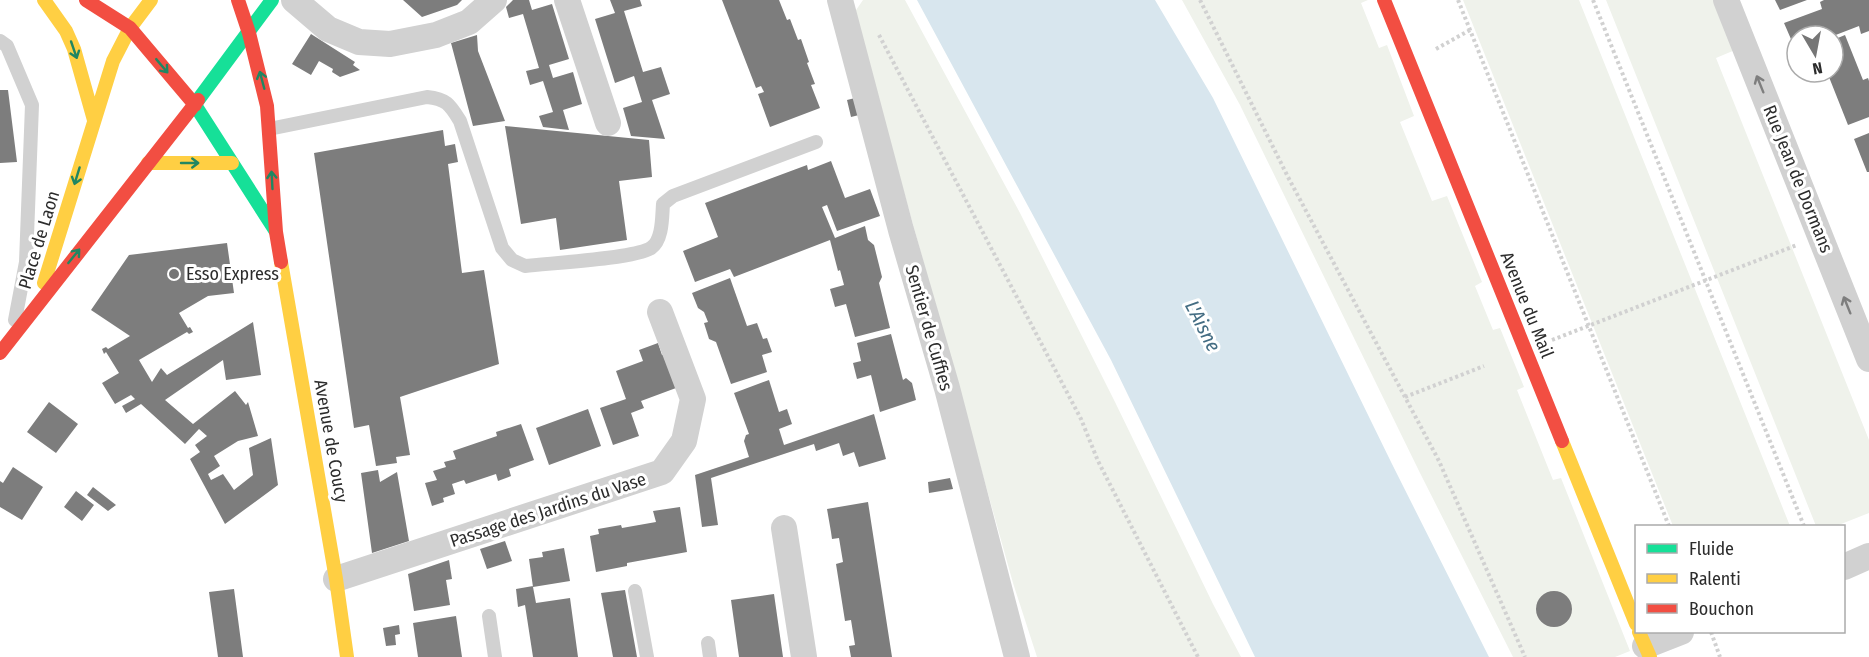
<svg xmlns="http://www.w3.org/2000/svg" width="1869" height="657" viewBox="0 0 1869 657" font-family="'Fira Sans Condensed',sans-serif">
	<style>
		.green { fill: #eff2eb }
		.water { fill: #d8e6ee }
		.building { fill: #7d7d7d }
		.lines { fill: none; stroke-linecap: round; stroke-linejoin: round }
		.path { stroke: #d1d1d1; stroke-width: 4; stroke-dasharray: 3 3; stroke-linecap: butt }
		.lane { stroke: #d1d1d1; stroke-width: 14 }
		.street { stroke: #d1d1d1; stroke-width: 26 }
		.fast { stroke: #16e098; stroke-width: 14 }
		.slow { stroke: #ffcf43; stroke-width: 14 }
		.jam { stroke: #f24e42; stroke-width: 14 }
		.oneway { stroke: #218662 }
		.oneway2 { stroke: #7e7e7e }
		.poi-dot { fill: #767676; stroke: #fff; stroke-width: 2 }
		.labels { text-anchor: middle; stroke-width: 6; stroke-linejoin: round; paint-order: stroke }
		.street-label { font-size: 18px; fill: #2c2c2c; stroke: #fff }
		.poi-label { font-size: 18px; fill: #2c2c2c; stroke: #fff; text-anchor: start }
		.water-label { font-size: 20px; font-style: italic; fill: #446d83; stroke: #fff }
	</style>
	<rect width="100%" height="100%" fill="#fff"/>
	<path class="green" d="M863,0H905L1020,213L1115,402L1213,604L1241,657H1037L1013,583L854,13Z
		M1182,0H1368L1361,3L1379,48L1387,45L1414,116L1400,122L1432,201L1447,196L1482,282L1475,286L1493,330L1500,328L1524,387L1517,390L1553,480L1561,478L1630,651L1615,657H1513L1420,473L1240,105Z
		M1463,0H1579L1790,526H1673Z
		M1606,0H1715L1735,50L1716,58L1869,440V513L1836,526H1816Z"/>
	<path class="water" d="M917,0H1155L1213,98L1392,464L1489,657H1255L1111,360Z"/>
	<path class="building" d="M403,0H462L457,5L422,17Z
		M513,0H529L532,10L552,4L569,59L549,65L553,78L573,72L582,104L563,110L569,130L543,127L539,116L553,112L543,81L530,85L526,71L539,68L523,14L509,18L506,7Z
		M610,0H640L642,6L624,11L643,72L661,67L670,94L652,100L665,139L631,136L623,108L642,102L634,76L615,83L595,19L615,13Z
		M722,0H779L787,20L790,19L798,40L801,39L809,62L807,63L815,84L811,85L820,108L770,127L758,94L764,92L761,86L756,88Z
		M1775,0H1807L1780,10Z
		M1824,0H1869V31L1861,34L1859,26L1833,36H1797V53L1784,23L1822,9L1820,2Z
		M311,34L355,62L353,65L360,70L340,77L332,72L333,69L319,61L311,75L292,64Z
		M477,35L478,51L505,121L473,126L451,43Z
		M1845,35L1863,80L1868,78L1869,81V117L1848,125L1827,72H1833V40Z
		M0,90H8L17,162L0,163Z
		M855,98L859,115L851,117L847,100Z
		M505,126L649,140L652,177L619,181L627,240L560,250L556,218L521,224Z
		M443,130L445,146L455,144L458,162L448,164L462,273L484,270L499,364L400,397L410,455L396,457L397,463L376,466L369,425L354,428L314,153Z
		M1869,133V172H1867L1854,139Z
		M831,161L845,198L870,189L880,216L837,231L827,205L822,207L835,238L865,226L868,240L874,245L882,277L879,283L890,328L855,337L846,304L835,307L830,289L844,285L840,270L838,271L830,240L734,277L730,269L695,282L683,251L718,237L705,203L807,165L808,170Z
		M227,243L234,293L208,296L179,313L188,328L190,327L193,332L189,334L187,332L139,360L152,382L161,368L167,375L253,322L261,375L226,380L223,360L165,400L193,424L235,391L246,405L248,402L258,436L238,441L214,456L220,466L208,474L211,480L223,474L234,490L253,475L249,448L271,438L278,485L225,524L190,459L200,452L195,445L207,436L199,429L185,444L141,404L126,413L122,406L135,399L131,395L115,404L102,383L119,373L106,352L104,354L102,349L106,347L108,349L130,336L91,310L129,255Z
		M730,278L747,326L757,323L763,339L767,338L772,352L762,355L767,372L731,384L716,342L709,339L704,323L708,322L704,312L698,308L692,293Z
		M891,334L903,380L906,378L912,383L916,400L880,412L871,375L857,379L853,363L861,361L857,343Z
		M658,343L662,355L664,354L676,388L641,401L644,408L631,413L639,436L613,445L600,408L626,399L616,371L643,361L639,350Z
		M769,380L779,412L787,409L792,424L779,429L784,445L874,414L886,459L859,467L854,452L843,456L839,443L816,451L814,444L711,478L718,525L702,527L695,475L749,457L744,441L746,435L749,434L734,393Z
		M49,402L78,424L56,453L27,432Z
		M588,409L601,446L549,465L536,428Z
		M521,424L534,460L509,469L511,476L498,481L496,474L466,484L464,480L452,484L455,494L443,498L444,502L432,506L425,483L437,480L433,471L446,467L444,462L456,459L453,451L497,436L496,432Z
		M13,467L43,487L22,520L0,507V481L3,483Z
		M378,470L380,482L397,472L409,541L372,553L361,473Z
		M950,478L953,489L929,493L928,482Z
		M93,487L116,505L108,511L87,495Z
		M76,491L94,505L82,521L64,507Z
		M868,502L879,573L892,657H851L849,646L855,645L851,620L845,621L836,564L843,562L839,538L832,539L831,532L827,509Z
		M680,507L687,552L627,563V566L596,572L590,536L599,534L598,529L621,525L622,528L656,522L653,511Z
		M505,541L512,561L487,569L480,549Z
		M564,548L570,581L533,587L536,603L570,598L578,657H533L525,605L518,607L516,589L533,586V587L529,559L543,557L542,552Z
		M449,560L452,579L446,580L450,605L414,611L408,574Z
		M234,589L243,657H218L209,592Z
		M625,590L637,657H613L601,593Z
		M1536 609a18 18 0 1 1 36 0a18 18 0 1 1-36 0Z
		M774,594L783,657H739L731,600Z
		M456,616L462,657H418L413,623Z
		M399,625L400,634L395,635L396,645L386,646L383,628Z"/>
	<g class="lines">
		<path class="path" d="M1200,0L1288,177L1439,461L1525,657
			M1458,0L1669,526
			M1593,0L1804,526
			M879,35L1081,419L1098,461L1198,657
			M1436,49L1470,30
			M1552,340L1797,245
			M1405,397L1484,366
			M1711,632L1720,657"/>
		<path class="lane" d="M0,41L7,46L32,105L26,262L15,320
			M269,129L427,97C447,99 450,105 460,121L502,248L512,260L525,266C550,263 634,259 651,248C663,240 662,216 663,204L673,196L816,142
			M635,591L647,657
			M489,616L495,657
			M708,643L710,657"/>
		<path class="street" d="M294,0L328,29L359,42L390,44L436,35L469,22L494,0
			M567,0L608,123
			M840,0L901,230L947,388L1017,657
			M1726,0L1869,359
			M784,528L804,657
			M1844,567L1869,556
			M336,579L662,472L684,441L693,399L660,312
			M1645,646L1681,632"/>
		<path class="fast" d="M198,100L272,0
			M195,105L275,230"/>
		<path class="slow" d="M44,0L66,31L74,49L94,120
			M148,163H232
			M281,262L336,579L347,657
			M44,283L113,61L130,28L151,0
			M1562,441L1636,624
			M1639,632L1650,657"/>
		<path class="jam" d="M86,0L130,28L195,105
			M238,0L249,33L267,106L276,232L281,262
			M1384,0L1562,441
			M0,353L198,100"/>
	</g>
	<defs><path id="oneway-shaft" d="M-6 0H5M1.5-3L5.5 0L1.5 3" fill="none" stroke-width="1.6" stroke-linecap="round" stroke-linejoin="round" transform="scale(1.5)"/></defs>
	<g class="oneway">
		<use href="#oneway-shaft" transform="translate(74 50) rotate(71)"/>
		<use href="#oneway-shaft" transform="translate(162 66) rotate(50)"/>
		<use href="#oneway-shaft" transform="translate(262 80) rotate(-105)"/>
		<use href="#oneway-shaft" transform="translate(190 163)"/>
		<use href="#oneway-shaft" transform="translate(77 176) rotate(107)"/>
		<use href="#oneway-shaft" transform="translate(272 180) rotate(-93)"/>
		<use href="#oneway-shaft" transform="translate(74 256) rotate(-51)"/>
	</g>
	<g class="oneway2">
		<use href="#oneway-shaft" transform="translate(1760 84) rotate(-112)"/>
		<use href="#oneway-shaft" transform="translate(1847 305) rotate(-112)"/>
	</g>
	<circle class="poi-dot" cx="174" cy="274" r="6"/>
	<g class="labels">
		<g class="street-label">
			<text transform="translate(1798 179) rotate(68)" y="6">Rue Jean de Dormans</text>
			<text transform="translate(39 240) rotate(-73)" y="6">Place de Laon</text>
			<text transform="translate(1527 305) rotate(68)" y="6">Avenue du Mail</text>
			<text transform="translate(929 328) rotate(74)" y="6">Sentier de Cuffies</text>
			<text transform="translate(331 441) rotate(80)" y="6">Avenue de Coucy</text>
			<text transform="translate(548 510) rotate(-18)" y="6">Passage des Jardins du Vase</text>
		</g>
		<g class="poi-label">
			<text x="186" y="280">Esso Express</text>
		</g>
		<g class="water-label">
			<text transform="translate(1203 326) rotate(63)" y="7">L'Aisne</text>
		</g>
	</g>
	<rect x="1635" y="525" width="210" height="108" fill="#ffffff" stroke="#ababab" stroke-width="1.5"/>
	<rect x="1647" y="544" width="30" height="9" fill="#16e098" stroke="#ababab" stroke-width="1.5"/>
	<text x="1689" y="555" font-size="18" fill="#2c2c2c">Fluide</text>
	<rect x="1647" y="574" width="30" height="9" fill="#ffcf43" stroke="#ababab" stroke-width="1.5"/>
	<text x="1689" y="585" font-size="18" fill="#2c2c2c">Ralenti</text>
	<rect x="1647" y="604" width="30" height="9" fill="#f24e42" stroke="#ababab" stroke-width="1.5"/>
	<text x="1689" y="615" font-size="18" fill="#2c2c2c">Bouchon</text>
	<g transform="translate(1815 54) rotate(170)"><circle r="28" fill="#ffffff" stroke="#ababab" stroke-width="1.5"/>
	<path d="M0-4.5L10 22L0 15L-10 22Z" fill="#767676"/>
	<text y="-9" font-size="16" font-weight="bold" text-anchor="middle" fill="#2c2c2c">N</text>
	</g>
</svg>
